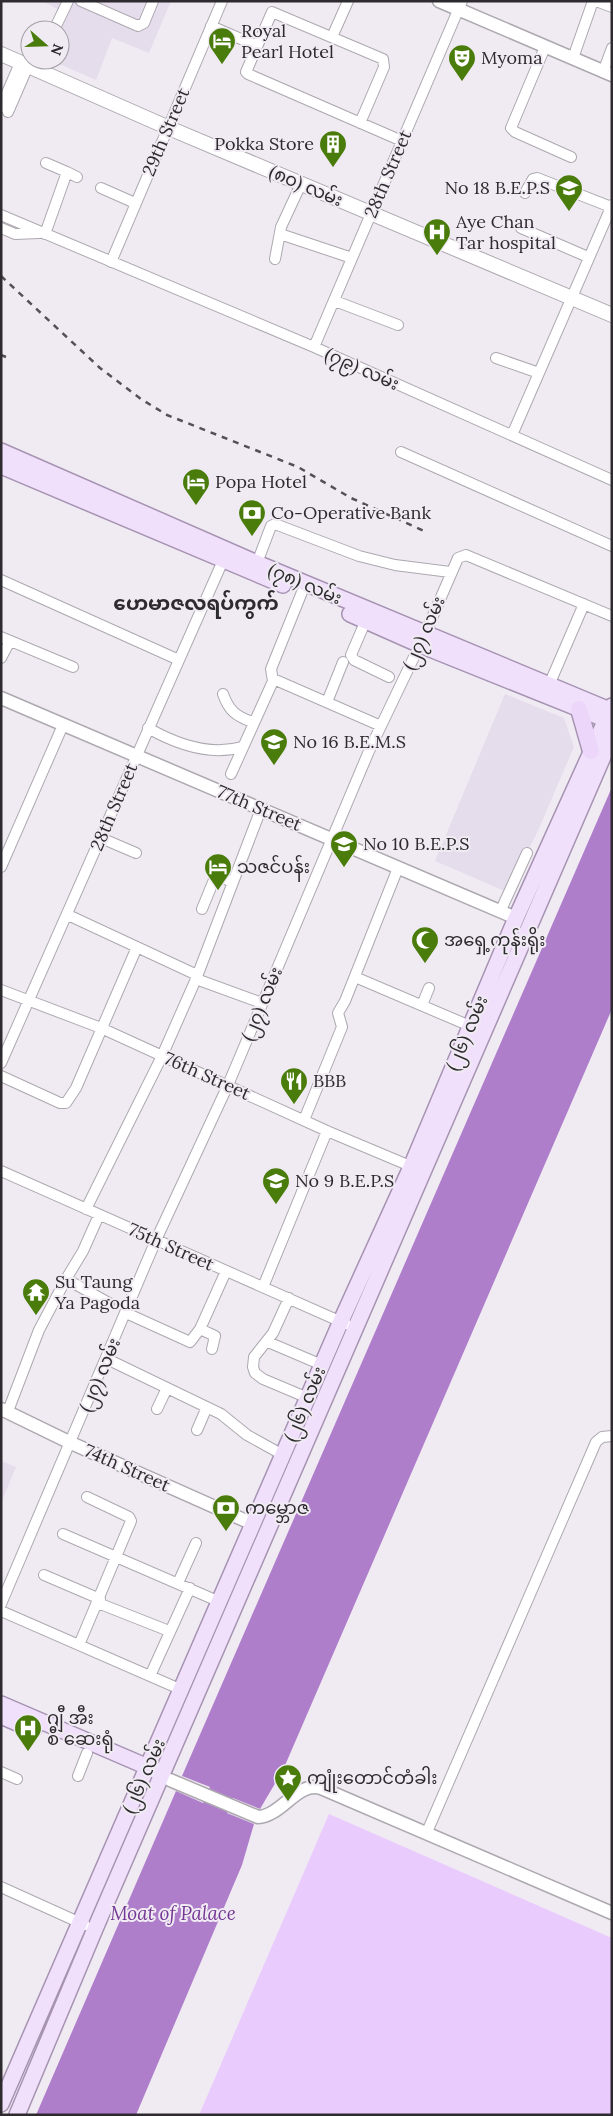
<svg xmlns="http://www.w3.org/2000/svg" width="613" height="2116" viewBox="0 0 613 2116" font-family="Lora,'Noto Sans Myanmar',serif">
	<style>
		.built { fill: #e6ddec }
		.green { fill: #eacbfd }
		.water { fill: #af7ecb }
		.lines { fill: none; stroke-linecap: round; stroke-linejoin: round }
		.minor-casing { stroke: #ada8b0; stroke-width: 12 }
		.tertiary-casing { stroke: #ada8b0; stroke-width: 15 }
		.secondary-casing { stroke: #ada8b0; stroke-width: 16 }
		.primary-casing { stroke: #a693b2; stroke-width: 18 }
		.trunk-casing { stroke: #a693b2; stroke-width: 19 }
		.minor { stroke: #fff; stroke-width: 10 }
		.tertiary { stroke: #fff; stroke-width: 12 }
		.secondary { stroke: #fff; stroke-width: 14 }
		.primary { stroke: #f1e0fb; stroke-width: 15 }
		.trunk { stroke: #ecd6fa; stroke-width: 16 }
		.rail { stroke: #535156; stroke-width: 2.5; stroke-dasharray: 6 6; stroke-linecap: butt }
		.labels { text-anchor: middle; stroke-width: 4; stroke-linejoin: round; paint-order: stroke }
		.poi-label { font-size: 18px; fill: #2d2b2f; stroke: #f0ebf3; text-anchor: start }
		.street-label { font-size: 18px; fill: #2d2b2f; stroke: #f0ebf3 }
		.water-label { font-size: 19px; font-style: italic; fill: #743793; stroke: #f0ebf3 }
		.quarter-label { font-size: 20px; font-weight: bold; fill: #2d2b2f; stroke: #f0ebf3 }
	</style>
	<rect width="100%" height="100%" fill="#f0ebf3"/>
	<path class="built" d="M43,1H171L149,53L112,38L96,80L50,60H60V30H50L59,10Z
		M505,694L564,718L574,747L537,833L507,892L435,861Z
		M1,1461L16,1467L1,1503Z"/>
	<path class="green" d="M329,1814L612,1938V2115H199Z"/>
	<path class="water" d="M612,787V1009L283,1770L260,1809L233,1798L227,1813L254,1824L242,1865L136,2115H36L176,1791L203,1803L210,1787L182,1776Z"/>
	<g class="lines">
		<g class="minor-casing">
			<path id="minor" d="M81,1L138,26L144,23L153,1
				M596,1L612,7
				M211,26L257,46
				M54,30L68,1
				M332,37L348,1
				M545,47L511,128L515,132L571,157
				M573,58L593,1
				M603,72L612,48
				M1,107L20,63
				M8,112L28,66
				M360,123L384,67L383,59L272,12L246,72L248,74L402,141
				M67,172L77,177
				M101,188L135,203
				M525,193L533,179L537,178L611,207
				M1,215L314,347L612,480
				M1,228L15,234L39,233
				M521,228L588,257
				M45,234L67,172L46,163
				M280,234L352,258
				M275,259L281,227L301,184
				M111,262L222,1
				M335,301L398,325
				M314,347L462,1
				M496,358L539,373
				M512,435L612,205
				M401,452L612,546
				M257,563L271,526L275,524L359,556L395,565L450,572
				M1,580L179,660
				M366,620L351,655L354,660L389,677
				M1,637L73,667
				M1,658L10,641
				M273,681L271,669L302,592
				M549,685L584,604
				M223,694C229,711 236,716 252,722
				M327,702L343,662
				M148,728C176,744 210,756 242,747
				M231,774L273,681H278L381,726
				M101,838L136,853
				M1,867L63,725
				M202,909L216,875L232,882
				M500,912L527,853
				M68,915L197,975
				M355,977L470,1026
				M196,979L262,1003
				M1,990L101,1028L327,1131L415,1168
				M422,1005L429,988
				M1,1063L225,556
				M1,1076L60,1103H66L76,1088L137,947
				M304,1120L342,1027L338,1013L345,1001L398,868
				M1,1171L346,1324
				M86,1209L162,1056L196,979L261,809
				M66,1279L109,1303
				M263,1287L327,1131
				M289,1298L273,1333L254,1357L253,1367L255,1373L263,1379L308,1398
				M126,1313L190,1342L200,1329L226,1271
				M200,1329L215,1336L212,1349
				M268,1342L322,1365
				M107,1359L221,1414L247,1435L283,1455
				M157,1409L167,1388
				M8,1411L39,1330L66,1279L83,1251L99,1215
				M197,1430L207,1407
				M63,1534L220,1602
				M44,1575L100,1599
				M178,1583L196,1543
				M98,1603L169,1631
				M1,1604L156,1240L228,1085L369,751L425,634L458,558L466,555L612,616
				M1,1611L182,1690
				M79,1645L131,1521L129,1517L87,1497
				M150,1676L190,1588
				M1,1772L17,1779
				M78,1776L87,1753
				M427,1832L596,1442L602,1437L612,1436
				M1,1887L85,1925"/>
		</g>
		<g class="tertiary-casing">
			<path id="tertiary" d="M439,1L612,75
				M1,698L516,918
				M1,1409L71,1443L253,1524
				M170,1780L258,1817C282,1816 297,1781 321,1788L612,1913"/>
		</g>
		<g class="secondary-casing">
			<path id="secondary" d="M1,54L169,128L612,315"/>
		</g>
		<g class="primary-casing">
			<path id="primary" d="M1,451L257,563L612,711
				M1,466L283,585
				M350,614L420,645L612,722
				M1,1704L157,1771
				M1,1716L33,1730
				M1,2104L341,1321L411,1167L516,918L612,706
				M17,2115L95,1929L612,736"/>
		</g>
		<g class="trunk-casing">
			<path id="trunk" d="M579,709L591,751"/>
		</g>
		<use href="#minor" class="minor"/>
		<use href="#tertiary" class="tertiary"/>
		<use href="#secondary" class="secondary"/>
		<use href="#primary" class="primary"/>
		<use href="#trunk" class="trunk"/>
		<path class="rail" d="M1,276L100,368L141,399L167,415L298,467L351,498L424,531
			M1,355L6,357"/>
	</g>
	<defs>
		<g id="hotel-pin" transform="scale(1.4375)"><path d="M0 17L-7.5 6A9.5 9.5 0 1 1 7.5 6Z" fill="#4a7c0b" stroke="#f0ebf3"/><path d="M-6-4.5h1.5V1H6V5H4.5V3h-9V5H-6ZM-4 0a1.8 1.8 0 1 1 3.6 0ZM.5 0V-2.5h3Q6-2.5 6 0Z" fill="#fff"/></g>
		<g id="theatre-pin" transform="scale(1.4375)"><path d="M0 17L-7.5 6A9.5 9.5 0 1 1 7.5 6Z" fill="#4a7c0b" stroke="#f0ebf3"/><path d="M-5-5.5Q0-4 5-5.5V0Q5 5 0 6Q-5 5-5 0ZM-3.3-2.5H-1v1.5H-3.3ZM1-2.5H3.3v1.5H1ZM-2.8 1Q0 5.5 2.8 1Z" fill="#fff"/></g>
		<g id="building-pin" transform="scale(1.4375)"><path d="M0 17L-7.5 6A9.5 9.5 0 1 1 7.5 6Z" fill="#4a7c0b" stroke="#f0ebf3"/><path d="M-4-6H4V6H1V3H-1V6H-4ZM-2.5-4.3h1.7v1.8h-1.7ZM.8-4.3h1.7v1.8H.8ZM-2.5-1h1.7V.8h-1.7ZM.8-1h1.7V.8H.8Z" fill="#fff"/></g>
		<g id="school-pin" transform="scale(1.4375)"><path d="M0 17L-7.5 6A9.5 9.5 0 1 1 7.5 6Z" fill="#4a7c0b" stroke="#f0ebf3"/><path d="M0-5L7-2L0 1L-7-2ZM-4 1L0 2.5L4 1V4Q0 6-4 4Z" fill="#fff"/></g>
		<g id="hospital-pin" transform="scale(1.4375)"><path d="M0 17L-7.5 6A9.5 9.5 0 1 1 7.5 6Z" fill="#4a7c0b" stroke="#f0ebf3"/><path d="M-5-5h3v3.5h4V-5h3V5h-3V1.5h-4V5h-3Z" fill="#fff"/></g>
		<g id="bank-pin" transform="scale(1.4375)"><path d="M0 17L-7.5 6A9.5 9.5 0 1 1 7.5 6Z" fill="#4a7c0b" stroke="#f0ebf3"/><path d="M-6-4H6V4H-6ZM0-2.3a2.3 2.3 0 1 0 0 4.6a2.3 2.3 0 1 0 0-4.6Z" fill="#fff"/></g>
		<g id="mosque-pin" transform="scale(1.4375)"><path d="M0 17L-7.5 6A9.5 9.5 0 1 1 7.5 6Z" fill="#4a7c0b" stroke="#f0ebf3"/><path d="M3.5-4.9A6 6 0 1 0 3.5 4.9A5 5 0 1 1 3.5-4.9Z" fill="#fff"/></g>
		<g id="restaurant-pin" transform="scale(1.4375)"><path d="M0 17L-7.5 6A9.5 9.5 0 1 1 7.5 6Z" fill="#4a7c0b" stroke="#f0ebf3"/><path d="M-5-6h1v4h1v-4h1v4h1v-4h1v5L-1.5 .5V6h-2V.5L-5-1ZM5-6V6H3V1.5H1.5Q1.5-4 5-6Z" fill="#fff"/></g>
		<g id="temple-pin" transform="scale(1.4375)"><path d="M0 17L-7.5 6A9.5 9.5 0 1 1 7.5 6Z" fill="#4a7c0b" stroke="#f0ebf3"/><path d="M0-6L5-2H3V0L6.5 2.5H4V6H1.5V3h-3V6H-4V2.5H-6.5L-3 0V-2H-5Z" fill="#fff"/></g>
		<g id="sight-pin" transform="scale(1.4375)"><path d="M0 17L-7.5 6A9.5 9.5 0 1 1 7.5 6Z" fill="#4a7c0b" stroke="#f0ebf3"/><path d="M0-6L1.8-2.2L6-1.7L2.9 1.2L3.7 5.4L0 3.3L-3.7 5.4L-2.9 1.2L-6-1.7L-1.8-2.2Z" fill="#fff"/></g>
	</defs>
	<g fill-rule="evenodd">
		<use href="#hotel-pin" x="222" y="41"/>
		<use href="#theatre-pin" x="462" y="58"/>
		<use href="#building-pin" x="333" y="144"/>
		<use href="#school-pin" x="569" y="188"/>
		<use href="#hospital-pin" x="437" y="232"/>
		<use href="#hotel-pin" x="196" y="482"/>
		<use href="#bank-pin" x="252" y="513"/>
		<use href="#school-pin" x="274" y="742"/>
		<use href="#school-pin" x="344" y="844"/>
		<use href="#hotel-pin" x="218" y="867"/>
		<use href="#mosque-pin" x="425" y="940"/>
		<use href="#restaurant-pin" x="294" y="1081"/>
		<use href="#school-pin" x="276" y="1181"/>
		<use href="#temple-pin" x="36" y="1292"/>
		<use href="#bank-pin" x="226" y="1508"/>
		<use href="#hospital-pin" x="28" y="1728"/>
		<use href="#sight-pin" x="288" y="1778"/>
	</g>
	<g class="labels">
		<g class="poi-label">
			<text x="241" y="37">Royal<tspan x="241" dy="21">Pearl Hotel</tspan></text>
			<text x="481" y="64">Myoma</text>
			<text x="314" y="150" text-anchor="end">Pokka Store</text>
			<text x="550" y="194" text-anchor="end">No 18 B.E.P.S</text>
			<text x="456" y="228">Aye Chan<tspan x="456" dy="21">Tar hospital</tspan></text>
			<text x="215" y="488">Popa Hotel</text>
			<text x="271" y="519">Co-Operative Bank</text>
			<text x="293" y="748">No 16 B.E.M.S</text>
			<text x="363" y="850">No 10 B.E.P.S</text>
			<text x="237" y="873">သဇင်ပန်း</text>
			<text x="444" y="946">အရှေ့ကုန်းရိုး</text>
			<text x="313" y="1087">BBB</text>
			<text x="295" y="1187">No 9 B.E.P.S</text>
			<text x="55" y="1288">Su Taung<tspan x="55" dy="21">Ya Pagoda</tspan></text>
			<text x="245" y="1514">ကမ္ဘောဇ</text>
			<text x="47" y="1724">ဂျီ အီး<tspan x="47" dy="21">စီ ဆေးရုံ</tspan></text>
			<text x="307" y="1784">ကျုံးတောင်တံခါး</text>
		</g>
		<g class="street-label">
			<text transform="translate(166 132) rotate(-67)" y="6">29th Street</text>
			<text transform="translate(388 174) rotate(-67)" y="6">28th Street</text>
			<text transform="translate(306 186) rotate(23)" y="6">(၈၀) လမ်း</text>
			<text transform="translate(362 369) rotate(24)" y="6">(၇၉) လမ်း</text>
			<text transform="translate(305 584) rotate(23)" y="6">(၇၈) လမ်း</text>
			<text transform="translate(424 633) rotate(-66)" y="6">(၂၇) လမ်း</text>
			<text transform="translate(114 807) rotate(-67)" y="6">28th Street</text>
			<text transform="translate(259 808) rotate(23)" y="6">77th Street</text>
			<text transform="translate(262 1004) rotate(-67)" y="6">(၂၇) လမ်း</text>
			<text transform="translate(467 1033) rotate(-67)" y="6">(၂၆) လမ်း</text>
			<text transform="translate(207 1076) rotate(24)" y="6">76th Street</text>
			<text transform="translate(171 1247) rotate(24)" y="6">75th Street</text>
			<text transform="translate(100 1375) rotate(-67)" y="6">(၂၇) လမ်း</text>
			<text transform="translate(305 1404) rotate(-67)" y="6">(၂၆) လမ်း</text>
			<text transform="translate(127 1468) rotate(24)" y="6">74th Street</text>
			<text transform="translate(144 1776) rotate(-66)" y="6">(၂၆) လမ်း</text>
		</g>
		<g class="water-label">
			<text x="173" y="1920">Moat of Palace</text>
		</g>
		<g class="quarter-label">
			<text x="196" y="610">ဟေမာဇလရပ်ကွက်</text>
		</g>
	</g>
	<rect width="613" height="2116" fill="none" stroke="#2d2b2f" stroke-width="5"/>
	<g transform="translate(45 45) rotate(110)"><circle r="24" fill="#f0ebf3" stroke="#a29ea5"/>
	<path d="M0-4L9 19L0 12L-9 19Z" fill="#4a7c0b"/>
	<text y="-8" font-size="14" font-weight="bold" text-anchor="middle" fill="#2d2b2f">N</text>
	</g>
</svg>
